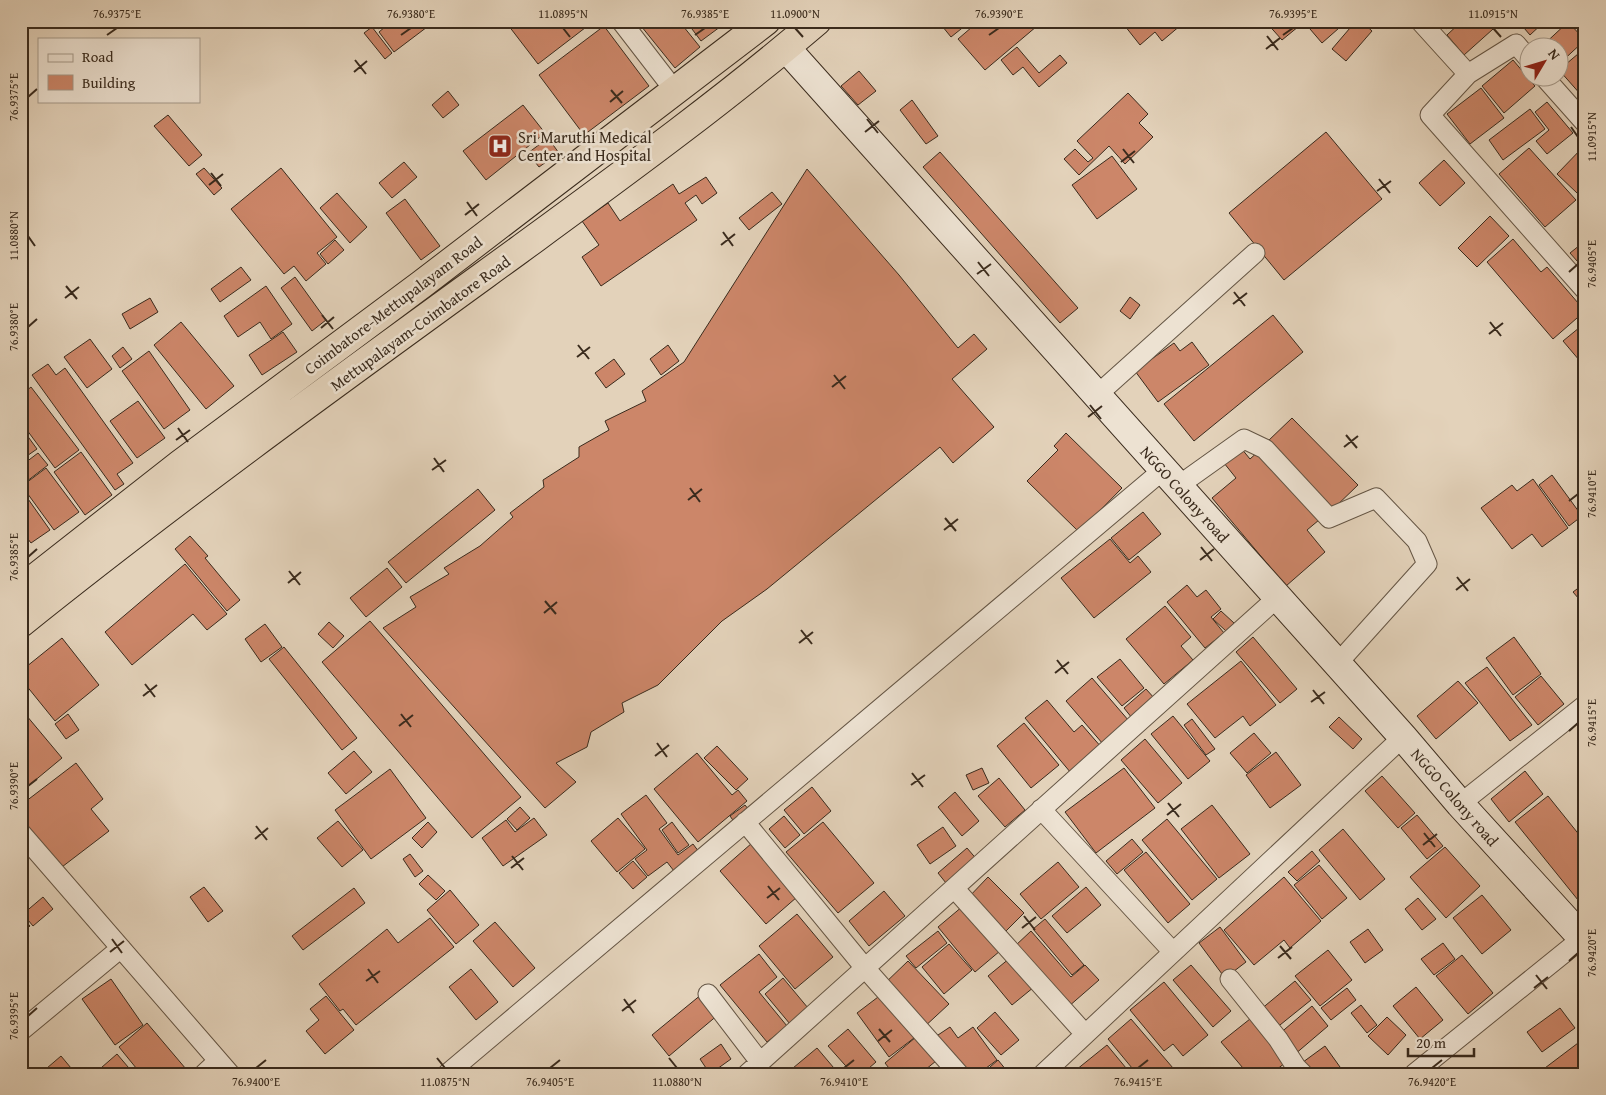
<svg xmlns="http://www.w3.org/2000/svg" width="1606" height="1095" viewBox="0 0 1606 1095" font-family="'Gentium Book Plus',serif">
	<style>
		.building { fill: #cc8669; stroke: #3a2b1d }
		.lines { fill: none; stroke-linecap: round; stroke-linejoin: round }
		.street-casing { stroke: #645544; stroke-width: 21 }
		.secondary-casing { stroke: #3a2b1d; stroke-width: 30 }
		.highway-casing { stroke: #3a2b1d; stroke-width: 30 }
		.street { stroke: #ede2d2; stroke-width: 19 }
		.secondary { stroke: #ede2d2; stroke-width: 28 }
		.highway { stroke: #e3d2ba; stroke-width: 28 }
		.ticks { fill: none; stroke: #3a2b1d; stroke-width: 2 }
		.labels { text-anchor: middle; stroke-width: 5; stroke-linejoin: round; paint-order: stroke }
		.poi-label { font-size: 16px; fill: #3a2b1d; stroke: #ede2d2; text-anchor: start }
		.street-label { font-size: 16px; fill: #3a2b1d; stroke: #ede2d2 }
		.neatline { fill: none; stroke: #3a2b1d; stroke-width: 2 }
		.ticks-label { font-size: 12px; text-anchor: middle; fill: #3a2b1d }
	</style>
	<rect width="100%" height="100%" fill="#e3d2ba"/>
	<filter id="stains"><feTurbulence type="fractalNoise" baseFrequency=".004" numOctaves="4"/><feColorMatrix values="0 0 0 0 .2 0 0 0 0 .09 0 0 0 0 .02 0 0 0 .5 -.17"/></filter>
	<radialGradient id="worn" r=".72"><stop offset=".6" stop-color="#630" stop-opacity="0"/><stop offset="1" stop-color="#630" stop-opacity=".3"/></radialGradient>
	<path class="building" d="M372,21H388L378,29Z
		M392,21H435L394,52L379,32Z
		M505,21H594L538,64Z
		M637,21H679L700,47L675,68Z
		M686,21H728L701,41Z
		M938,21H971L951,37Z
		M979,21H1043L985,70L958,39Z
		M1121,21H1178L1181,25L1162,41L1155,32L1140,45Z
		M1265,21H1347L1322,43L1304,22L1282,40Z
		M1356,21H1361L1372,31L1346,61L1332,49Z
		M1439,21H1455L1446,29Z
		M1462,21H1502L1464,55L1447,35Z
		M1518,21H1545L1530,35Z
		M1568,22L1585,40L1558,65V48H1540Z
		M604,26L649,86L584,135L539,75Z
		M372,27L392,53L385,59L364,33Z
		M1017,47L1039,73L1060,55L1067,63L1039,87L1023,67L1013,75L1001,60Z
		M1585,48V94L1582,96L1559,70Z
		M1513,60L1535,86L1504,113L1482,86Z
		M859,71L876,91L858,105L841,86Z
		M1481,88L1504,118L1470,144L1447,114Z
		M448,91L459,105L443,118L432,105Z
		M1128,93L1148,114L1139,123L1153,137L1125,164L1109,146L1079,175L1064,159L1075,149L1088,162L1093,158L1077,141Z
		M912,100L938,136L926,144L900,110Z
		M1547,102L1573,133L1547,154L1536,141L1549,130L1535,112Z
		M523,105L545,133L486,180L463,151Z
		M1530,109L1545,129L1503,160L1489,140Z
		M168,115L202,155L189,166L154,126Z
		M1326,132L1382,199L1284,280L1229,213Z
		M548,138L559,153L539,167L528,153Z
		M1585,145V185L1577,193L1557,174Z
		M1529,148L1576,200L1545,227L1499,174Z
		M940,152L1078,308L1060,323L923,167Z
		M1112,156L1137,189L1097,219L1072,185Z
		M1444,160L1465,183L1440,206L1419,183Z
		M404,162L417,177L392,198L379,183Z
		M204,168L222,188L214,195L196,174Z
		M281,168L337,237L317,253L326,264L306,281L294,266L284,274L231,209Z
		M807,169L899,275L958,348L974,334L987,349L952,379L994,427L953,463L940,447L767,589L722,621L658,685L622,703L624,712L591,732L587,747L556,763L576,782L545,808L383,628L416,607L410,597L449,574L444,568L480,546L513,517L510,513L544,487L543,480L579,457V447L609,430L605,421L646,401L642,391L684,362Z
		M706,177L717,193L702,204L696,195L685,203L697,220L601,286L582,257L599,245L582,221L608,203L620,221L673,184L679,194Z
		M772,192L782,204L749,230L739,218Z
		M337,193L367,227L350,243L320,208Z
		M405,199L440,246L421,260L386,213Z
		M1490,216L1509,236L1477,267L1458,248Z
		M1513,239L1541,272L1547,267L1585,311L1553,339L1487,262Z
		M335,240L344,250L328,264L320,254Z
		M1585,241V270L1570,253Z
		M241,267L251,280L220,302L211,289Z
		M295,277L326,320L312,331L281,288Z
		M266,286L292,324L271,339L260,322L238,337L224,316Z
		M1130,297L1140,305L1130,319L1120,311Z
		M150,298L158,312L130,329L122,314Z
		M1273,315L1303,352L1194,441L1164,404Z
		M181,322L234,386L206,409L154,345Z
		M1585,323V367L1563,341Z
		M283,332L297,352L262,375L249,355Z
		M90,339L112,369L87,388L64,357Z
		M1192,342L1209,365L1158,402L1135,371L1174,343L1180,351Z
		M668,345L679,361L661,375L650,359Z
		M123,347L132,359L120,368L112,356Z
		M149,351L190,410L164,429L122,371Z
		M614,359L625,374L606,388L595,373Z
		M48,364L56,375L65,368L133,463L117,474L124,484L115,490L32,375Z
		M31,387L79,450L55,468L21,422V395Z
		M138,401L165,438L137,458L110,421Z
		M1292,418L1358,485L1332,510L1267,442Z
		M21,427L37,449L21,460Z
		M1066,433L1122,488L1079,532L1027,481L1058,450L1054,446Z
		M1241,448L1250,459L1260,450L1319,520L1307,530L1325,552L1286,586L1212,498L1236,478L1224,463Z
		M81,452L112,495L85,515L54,472Z
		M38,453L48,465L22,485L21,466Z
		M46,468L79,512L54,530L22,486Z
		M1552,475L1582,516L1569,526L1539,485Z
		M1533,479L1568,528L1542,547L1532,534L1512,549L1481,508L1512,485L1517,491Z
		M21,489L50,530L31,543L21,530Z
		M478,489L495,510L406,583L388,562Z
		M1143,512L1161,534L1129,560L1111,538Z
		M190,536L208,556L205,558L240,600L227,611L175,549Z
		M1110,539L1130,563L1138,556L1151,572L1094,618L1061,578Z
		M185,564L227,614L207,630L193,614L132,665L105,632Z
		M387,568L402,587L366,617L350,598Z
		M1585,583V606L1573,592Z
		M1187,585L1197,597L1206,590L1221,609L1211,617L1224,633L1205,648L1167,602Z
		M1165,606L1191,637L1181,646L1193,660L1164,684L1126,639Z
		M1221,611L1234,623L1226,631L1213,619Z
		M370,621L521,797L472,838L322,662Z
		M329,622L344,636L333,648L318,634Z
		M265,624L282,647L261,662L245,639Z
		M1253,637L1297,689L1280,703L1236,652Z
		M1514,637L1541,674L1513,695L1486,658Z
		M62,638L99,685L55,721L21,679V671Z
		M284,647L357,738L342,750L269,659Z
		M1120,659L1144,688L1122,706L1097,677Z
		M1241,661L1276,705L1250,726L1243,716L1215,738L1187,704Z
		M1487,667L1532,725L1510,741L1465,683Z
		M1541,676L1564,704L1538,725L1515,697Z
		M1092,678L1129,721L1103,744L1066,701Z
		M1458,681L1478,703L1436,739L1417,716Z
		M1146,689L1155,699L1132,718L1124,708Z
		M1047,700L1074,732L1082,725L1102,748L1071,773L1025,718Z
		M21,709L62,758L21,792Z
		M68,714L79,730L66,739L55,724Z
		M1173,716L1210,761L1188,779L1151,734Z
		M1339,717L1362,739L1353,749L1329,727Z
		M1192,719L1215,749L1206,755L1184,725Z
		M1024,723L1059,765L1031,788L997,746Z
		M1254,733L1271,753L1247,773L1230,753Z
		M1145,739L1182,783L1158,803L1121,760Z
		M717,746L748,779L736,790L704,758Z
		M354,751L372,772L346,794L328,773Z
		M1276,752L1301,785L1270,808L1246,775Z
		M697,753L732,795L738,790L747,801L698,842L654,789Z
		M76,763L103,799L91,809L109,831L58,870L21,822V805Z
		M982,768L989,783L973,790L966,775Z
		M1124,768L1155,808L1096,853L1065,812Z
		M390,769L426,818L371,859L335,810Z
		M1525,771L1543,794L1509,822L1491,799Z
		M1382,776L1415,813L1398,828L1365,791Z
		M999,778L1025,810L1005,827L978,796Z
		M812,787L831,811L804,834L784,810Z
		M955,792L979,821L962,836L938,807Z
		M646,795L667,823L659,829L678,855L693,844L699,852L674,871L667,862L648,876L635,859L647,850L621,814Z
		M1548,796L1585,842V895L1578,900L1515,822Z
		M745,805L752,814L737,826L730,816Z
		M1212,805L1250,854L1219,878L1181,829Z
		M520,807L530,818L517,830L507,819Z
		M1417,815L1443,846L1427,859L1401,828Z
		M784,816L800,835L785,848L769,829Z
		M534,818L547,835L503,866L482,838L506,820L515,832Z
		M618,818L645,849L617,872L591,841Z
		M1167,819L1217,879L1192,900L1142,840Z
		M338,821L363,850L342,867L317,838Z
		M428,822L437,832L422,848L412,838Z
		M672,822L689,845L678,853L662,830Z
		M823,822L874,883L838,913L786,852Z
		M943,827L956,846L930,864L917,845Z
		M1343,829L1385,879L1360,900L1319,850Z
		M1132,839L1143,852L1117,874L1106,861Z
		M752,843L797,897L766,924L720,871Z
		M1445,847L1480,886L1446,918L1410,877Z
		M967,848L979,862L950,888L938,873Z
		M1312,851L1320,861L1297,881L1288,872Z
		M1146,852L1190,904L1168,923L1124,870Z
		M410,854L423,871L415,877L403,859Z
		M633,861L647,877L633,889L619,873Z
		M1058,862L1079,887L1041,919L1020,894Z
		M1319,865L1347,898L1322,919L1294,885Z
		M428,875L445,891L436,900L419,884Z
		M988,877L1024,913L1001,936L966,900Z
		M1284,877L1321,921L1290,948L1284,940L1254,965L1224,930Z
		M204,887L223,911L208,922L190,897Z
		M1086,887L1101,905L1067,933L1052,916Z
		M354,888L365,903L303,950L292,936Z
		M450,890L479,925L456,944L427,910Z
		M884,891L905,916L869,946L849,921Z
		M1482,895L1511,930L1482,954L1453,918Z
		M43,897L53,909L33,926L23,914Z
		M1418,898L1436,919L1422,930L1405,909Z
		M963,906L1000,951L975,972L938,927Z
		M797,914L833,957L795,989L759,946Z
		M21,916L30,926L21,934Z
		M430,918L454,947L356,1025L343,1009L340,1011L319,984L387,929L398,943Z
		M1045,919L1084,965L1072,975L1033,929Z
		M495,922L535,968L513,987L473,941Z
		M1220,927L1246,962L1225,978L1199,943Z
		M1368,929L1383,950L1365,963L1350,942Z
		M938,931L947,943L916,968L906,956Z
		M1031,931L1071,977L1085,965L1099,980L1068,1007L1015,946Z
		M1443,943L1455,959L1434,975L1421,959Z
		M949,944L972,970L944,994L922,967Z
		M1328,950L1352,980L1320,1006L1295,976Z
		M759,954L777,977L759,992L787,1026L767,1042L720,985Z
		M1462,955L1493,993L1468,1014L1436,976Z
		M1010,958L1034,987L1012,1005L988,976Z
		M908,961L949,1004L922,1029L882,986Z
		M1191,965L1231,1011L1213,1027L1173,980Z
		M471,969L498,1002L476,1020L449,987Z
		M783,978L808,1008L790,1024L765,994Z
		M111,979L143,1025L115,1045L82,999Z
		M1295,981L1311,1000L1275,1029L1260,1010Z
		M1164,982L1208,1035L1183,1056L1173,1044L1164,1051L1130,1010Z
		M1416,987L1443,1020L1420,1039L1393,1006Z
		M1347,988L1356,1000L1331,1020L1321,1008Z
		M702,994L719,1014L669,1056L652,1035Z
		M882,994L914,1038L889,1057L857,1013Z
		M326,996L354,1030L325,1054L306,1031L319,1020L310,1009Z
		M1361,1005L1377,1025L1367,1033L1351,1013Z
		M1312,1006L1328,1026L1294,1055L1278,1035Z
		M1560,1008L1575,1028L1542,1052L1527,1032Z
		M995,1012L1019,1040L1001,1055L977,1028Z
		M1255,1015L1290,1059L1271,1074H1248L1221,1042Z
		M1387,1017L1406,1035L1388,1055L1368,1036Z
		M1131,1019L1173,1068L1166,1074H1137L1108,1039Z
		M147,1023L186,1069L180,1074H141L119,1047Z
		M950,1027L958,1038L973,1027L997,1060L978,1074H962L935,1037Z
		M848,1029L876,1062L862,1074H853L828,1046Z
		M916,1037L936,1061L920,1074H890L892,1072L885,1063Z
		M1582,1040L1585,1044V1074H1537Z
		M721,1044L731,1059L710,1074L700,1059Z
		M1107,1045L1131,1074H1079L1076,1070Z
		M1325,1046L1345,1074H1305L1299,1065Z
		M817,1048L839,1074H797L793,1068Z
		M117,1054L134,1074H94Z
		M61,1056L76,1074H40Z
		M998,1060L1007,1071L1003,1074H982Z"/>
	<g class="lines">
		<g class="street-casing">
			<path id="street" d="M621,21L675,91
				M1420,21L1468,74
				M1528,58L1516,44L1468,74L1430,115L1585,290
				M1545,78L1585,123
				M1097,395L1255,253
				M1178,486L1244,439L1265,449L1329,518L1376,498L1417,541L1427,564L1337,664
				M1460,804L1585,705
				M1041,809L1173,952
				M745,822L865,968L959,1074
				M21,833L230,1074
				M954,888L1085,1034
				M1230,979L1278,1039L1296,1067L1303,1074
				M708,994L760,1062
				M21,1031L121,948
				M204,1074L218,1061
				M447,1074L1163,470
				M747,1074L1278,597
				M1043,1074L1403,737
				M1414,1074L1585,936"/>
		</g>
		<g class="secondary-casing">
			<path id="secondary" d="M786,48L1403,737L1460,804L1585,941"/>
		</g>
		<g class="highway-casing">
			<path id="highway" d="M21,589L179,465L422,284L766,21
				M21,623C183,493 351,372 519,250C620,176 722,102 817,21"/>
		</g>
		<use href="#street" class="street"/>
		<use href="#secondary" class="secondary"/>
		<use href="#highway" class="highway"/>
	</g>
	<path class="ticks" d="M563,28L570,37M795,28L803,37M1493,28L1501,37M107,35L117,28M401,35L411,28M695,35L705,28M989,35L999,28M1283,35L1293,28M1267,36L1278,50M1266,49L1280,38M355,60L366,74M354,72L367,61M611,90L622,103M28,97L37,89M610,102L623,91M867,119L878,133M1571,127L1578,137M865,132L879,121M1123,149L1134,163M1121,162L1135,151M211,173L221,186M1379,179L1390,193M209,185L223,174M1377,191L1391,181M467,202L477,216M465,215L479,204M723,232L733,246M28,236L35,246M721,245L735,234M978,262L989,276M1569,272L1578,264M977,274L991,264M66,286L77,299M1234,292L1245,306M65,298L79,287M1233,304L1247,293M322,315L333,329M1490,322L1501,336M28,327L37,319M321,328L334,317M1489,334L1503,323M578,345L589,359M577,357L590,347M834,375L845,389M832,387L846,376M1090,405L1101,419M1088,417L1102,406M178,428L188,442M1346,435L1357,448M176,440L190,430M1344,447L1358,436M434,458L444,472M432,470L446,460M690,488L700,502M688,500L702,489M1569,501L1578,494M945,518L956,531M944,530L958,519M1201,547L1212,561M28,557L37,549M1200,560L1214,549M289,571L300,585M1457,577L1468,591M288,583L301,572M1456,590L1470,579M545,601L556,614M544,613L557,602M801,630L812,644M799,643L813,632M1057,660L1068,674M1055,673L1069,662M145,684L155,697M1313,690L1324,704M143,696L157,685M1311,702L1325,692M401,714L411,727M399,726L413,715M1569,731L1578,723M657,743L667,757M655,756L669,745M912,773L923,787M911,785L925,775M28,786L37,779M1168,803L1179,817M1167,815L1181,804M256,826L267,840M1424,833L1435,847M255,839L268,828M1423,845L1437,834M512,856L523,870M511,868L524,858M768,886L779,900M767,898L780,888M1024,916L1035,930M1022,928L1036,917M112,939L122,953M1280,946L1291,959M110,952L124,941M1278,958L1292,947M1569,961L1578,953M368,969L378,983M1536,975L1547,989M366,981L380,971M1534,988L1548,977M624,999L634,1013M622,1011L636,1000M28,1016L37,1008M879,1029L890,1042M878,1041L892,1030M437,1058L445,1068M669,1058L677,1068M256,1068L266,1060M550,1068L560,1060M844,1068L854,1060M1138,1068L1148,1060M1432,1068L1442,1060"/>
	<defs>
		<g id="hospital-square" transform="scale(1.25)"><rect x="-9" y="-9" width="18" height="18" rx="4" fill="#8f2418" stroke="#ede2d2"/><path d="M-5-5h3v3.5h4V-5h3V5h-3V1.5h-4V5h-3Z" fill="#fff"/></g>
	</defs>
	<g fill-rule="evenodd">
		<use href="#hospital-square" x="500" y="146"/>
	</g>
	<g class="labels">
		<g class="poi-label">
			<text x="518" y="143">Sri Maruthi Medical<tspan x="518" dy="18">Center and Hospital</tspan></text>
		</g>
		<g class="street-label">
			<text transform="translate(393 305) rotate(-37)" y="6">Coimbatore-Mettupalayam Road</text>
			<text transform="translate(420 323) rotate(-36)" y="6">Mettupalayam-Coimbatore Road</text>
			<text transform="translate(1185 494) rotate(48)" y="6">NGGO Colony road</text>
			<text transform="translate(1455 797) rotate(49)" y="6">NGGO Colony road</text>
		</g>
	</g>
	<rect width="1606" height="1095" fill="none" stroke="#e3d2ba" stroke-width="55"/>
	<rect x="38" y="38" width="162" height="65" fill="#ede2d2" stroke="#a5998a"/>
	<rect x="48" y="54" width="25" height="8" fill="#ede2d2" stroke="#a5998a"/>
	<text x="82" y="62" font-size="15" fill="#3a2b1d">Road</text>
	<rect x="48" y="75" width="25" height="15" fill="#cc8669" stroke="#a5998a"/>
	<text x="82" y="88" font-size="15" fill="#3a2b1d">Building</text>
	<g transform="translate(1544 62) rotate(52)"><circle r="24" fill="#ede2d2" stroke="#a5998a"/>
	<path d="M0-4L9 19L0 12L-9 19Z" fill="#8f2418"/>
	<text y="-8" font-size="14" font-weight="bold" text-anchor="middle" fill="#3a2b1d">N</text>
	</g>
	<path d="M1408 1048v8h66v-8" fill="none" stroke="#3a2b1d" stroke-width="2.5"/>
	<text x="1416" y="1048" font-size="15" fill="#3a2b1d" stroke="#ede2d2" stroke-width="4" paint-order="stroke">20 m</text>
	<rect x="28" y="28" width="1550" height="1040" class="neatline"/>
	<g class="ticks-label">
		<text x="117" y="18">76.9375°E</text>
		<text x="411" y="18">76.9380°E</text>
		<text x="563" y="18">11.0895°N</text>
		<text x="705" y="18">76.9385°E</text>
		<text x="795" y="18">11.0900°N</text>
		<text x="999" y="18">76.9390°E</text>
		<text x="1293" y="18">76.9395°E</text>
		<text x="1493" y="18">11.0915°N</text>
		<text transform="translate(14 97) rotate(-90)" y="4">76.9375°E</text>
		<text transform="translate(1592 137) rotate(-90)" y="4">11.0915°N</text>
		<text transform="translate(14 236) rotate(-90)" y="4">11.0880°N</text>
		<text transform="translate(1592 264) rotate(-90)" y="4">76.9405°E</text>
		<text transform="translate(14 327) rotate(-90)" y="4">76.9380°E</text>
		<text transform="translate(1592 494) rotate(-90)" y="4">76.9410°E</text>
		<text transform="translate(14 557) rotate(-90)" y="4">76.9385°E</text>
		<text transform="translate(1592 723) rotate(-90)" y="4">76.9415°E</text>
		<text transform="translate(14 786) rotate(-90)" y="4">76.9390°E</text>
		<text transform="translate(1592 953) rotate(-90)" y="4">76.9420°E</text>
		<text transform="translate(14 1016) rotate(-90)" y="4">76.9395°E</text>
		<text x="256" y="1086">76.9400°E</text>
		<text x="445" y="1086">11.0875°N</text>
		<text x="550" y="1086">76.9405°E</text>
		<text x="677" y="1086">11.0880°N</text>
		<text x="844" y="1086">76.9410°E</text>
		<text x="1138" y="1086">76.9415°E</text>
		<text x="1432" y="1086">76.9420°E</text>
	</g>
	<rect width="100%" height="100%" filter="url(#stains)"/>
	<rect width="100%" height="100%" fill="url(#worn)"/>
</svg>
